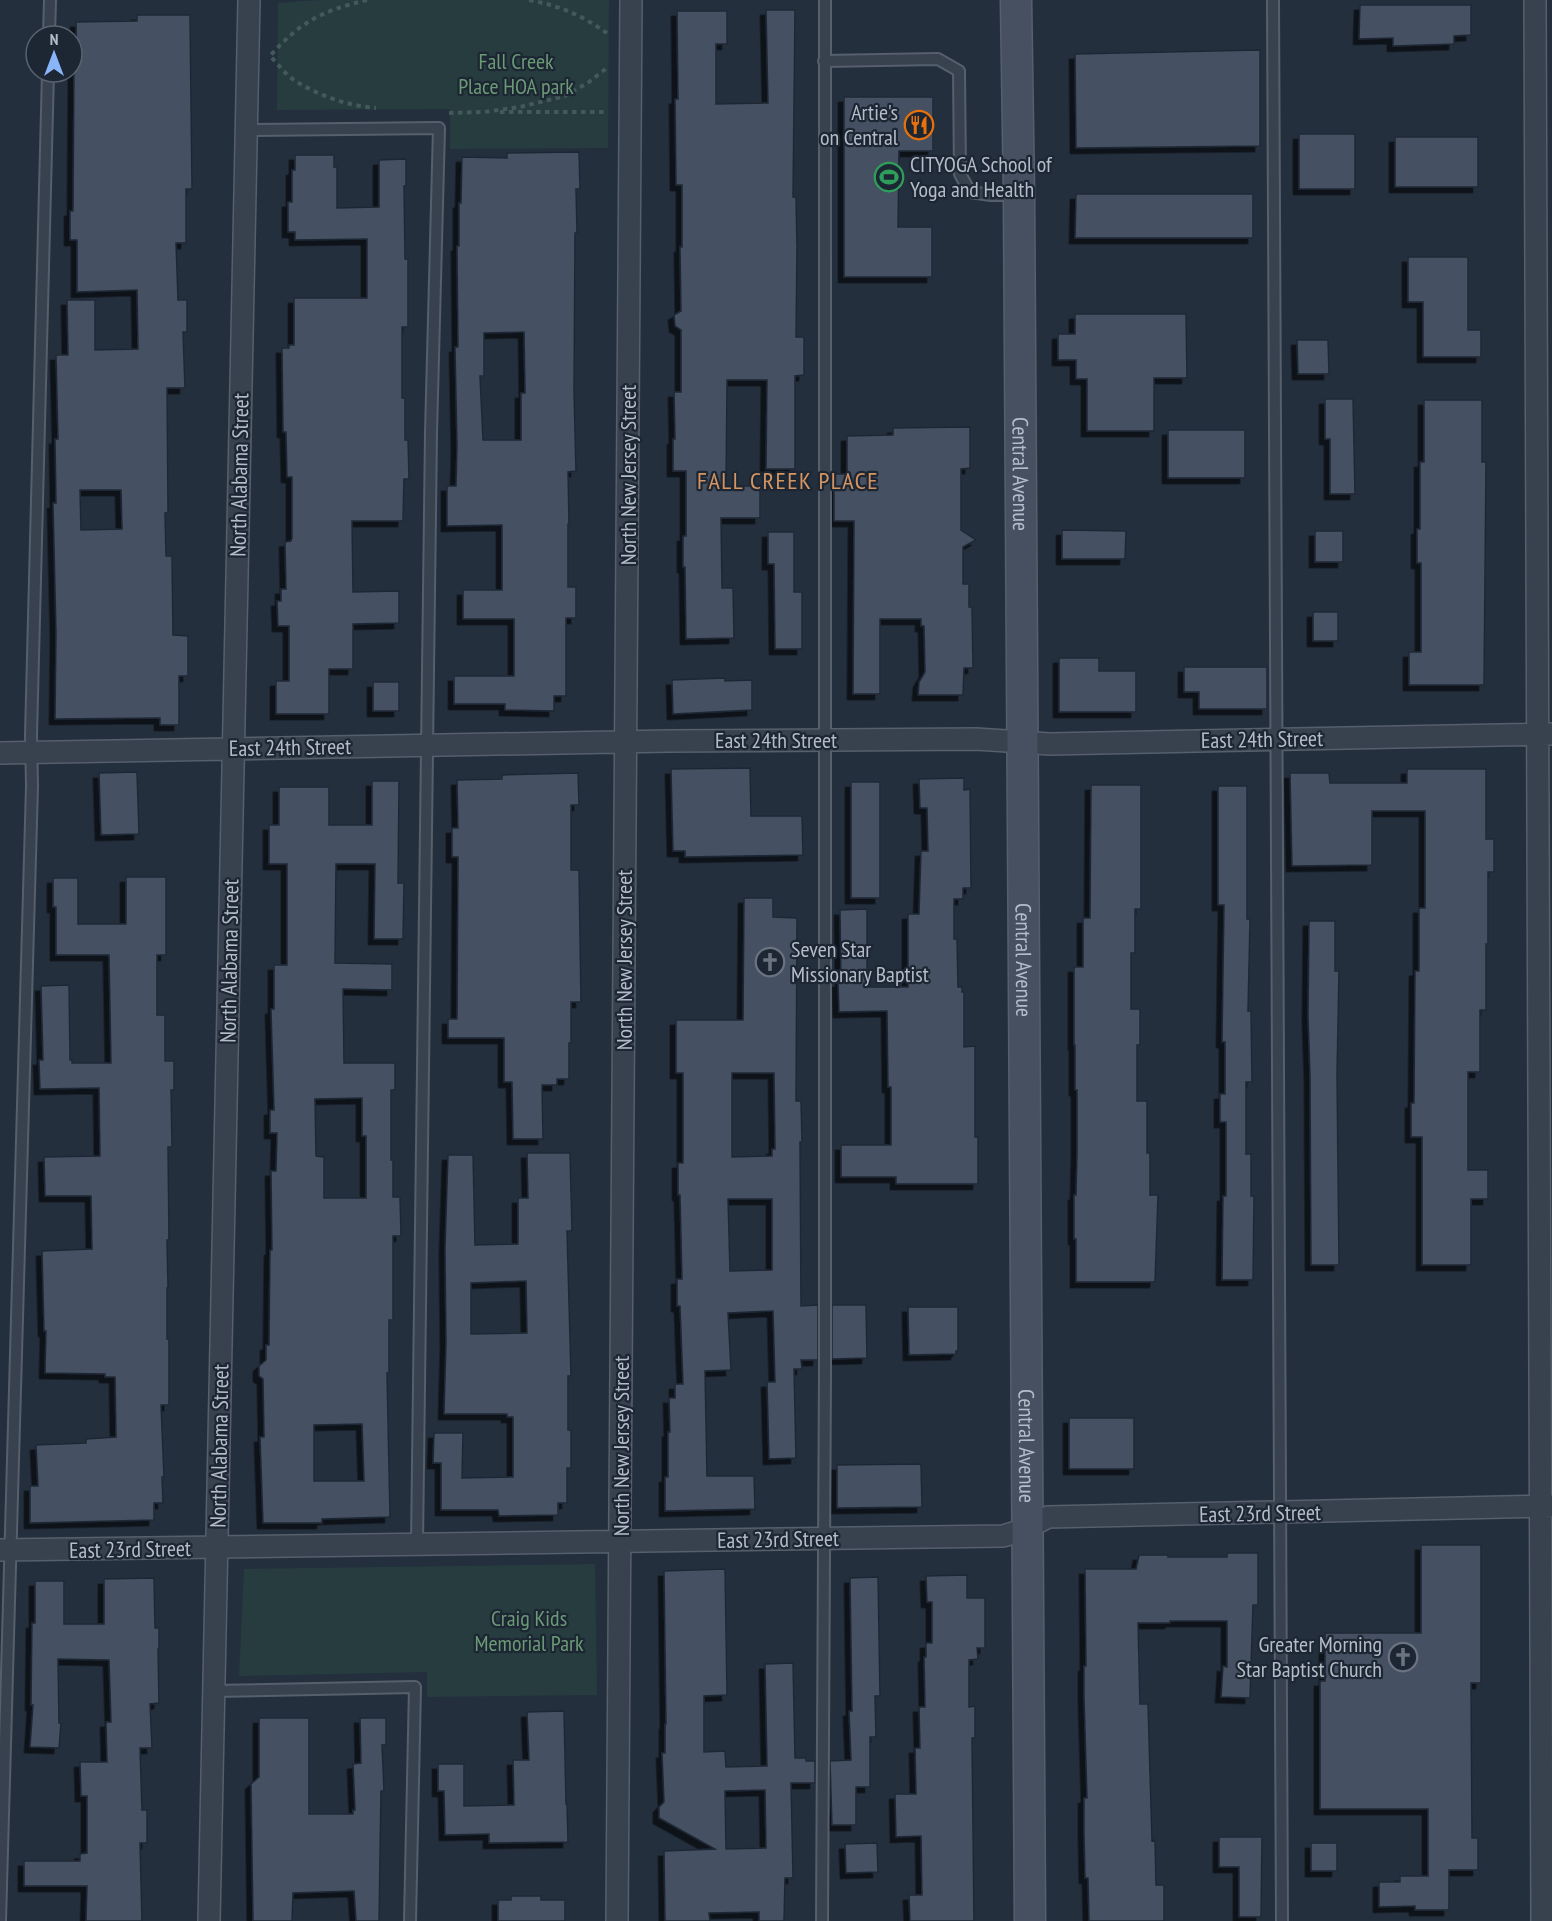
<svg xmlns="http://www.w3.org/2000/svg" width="1552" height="1921" viewBox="0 0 1552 1921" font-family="'PT Sans Narrow',sans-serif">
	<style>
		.green { fill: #263c3f }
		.building { fill: #455162; stroke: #1f2835; stroke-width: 1.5; fill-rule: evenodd; filter: url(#shadow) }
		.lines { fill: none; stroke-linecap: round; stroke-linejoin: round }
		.lane-casing { stroke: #565f6c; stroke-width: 14 }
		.street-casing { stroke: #565f6c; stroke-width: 24 }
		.secondary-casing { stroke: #565f6c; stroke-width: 33 }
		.path { stroke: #44595c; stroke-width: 4; stroke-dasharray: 4.5 4.5; stroke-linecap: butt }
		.lane { stroke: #38414e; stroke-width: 10 }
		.street { stroke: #38414e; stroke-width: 21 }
		.secondary { stroke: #465061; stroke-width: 30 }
		.labels { text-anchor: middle; stroke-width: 4.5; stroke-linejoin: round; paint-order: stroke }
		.park-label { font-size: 22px; fill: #6b9a76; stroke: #1d2633 }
		.poi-label { font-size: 22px; fill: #b4bcc9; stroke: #1d2633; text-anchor: end }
		.street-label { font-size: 22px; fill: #b4bcc9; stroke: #1d2633 }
		.neighbourhood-label { font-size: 24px; letter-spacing: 1.5px; fill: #d59563; stroke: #1d2633 }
	</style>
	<defs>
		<filter id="shadow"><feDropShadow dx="-5.5" dy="5.5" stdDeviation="0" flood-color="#0009"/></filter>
	</defs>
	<rect width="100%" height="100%" fill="#242f3e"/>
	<path class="green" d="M319,0H609L608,148L450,149V109L277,110L278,3Z
		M595,1564L597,1695L427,1697V1672L239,1676L244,1569Z"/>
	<path class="building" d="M1360,5H1471V35L1454,36V44L1393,46V38L1359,39Z
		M766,10H795L793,197H796L797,247L796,337H804V375L795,376V469H766L767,380H727L726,486H760V518H721L722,588H733L734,638L686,639L685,567H683V536H686V471H673V439H675L674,392H681V330L675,326L674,315L681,311L680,247H682V185H676L675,99H678L677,11H727V44H716V104L768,103Z
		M137,15H190L192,189H186V243H176L178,300H187V332H183L185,388H167L168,510V513H165L166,556H172L173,635L188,636V676H179V725H160V718L55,719L56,633L53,503H56L55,439H58L56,355H68L67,300H95V350L138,349L137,290L77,292V240H70V211H73L74,67H77L76,22L137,21ZM80,490H121L122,529L81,530Z
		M1260,50V146L1076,148L1075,54Z
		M844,97H933V151H899L898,227H932V277H844Z
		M1299,134H1355V189H1299Z
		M1395,137H1478V187H1395Z
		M579,152L580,189H576L577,233H575L574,392L576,471L568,472L569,523L568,524V587H576V618H566V696H554V711L505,710V704H454V676H514V619H463V590H502V525L447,526V486H456L457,446L455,347H458L457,246H459V203H461L462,157L507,158V153ZM524,332L525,393H521V440H483L480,376H484V333Z
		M295,155H334V167H337V208L379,207V160L406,159V186H404L405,259H408V327H402V398H405V440H408L409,479H404L403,521H352L353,592L399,591V623L353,624V669H329V714H276V681H289V626H278L277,601H281V589H286L285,542L291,541L292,538V477H287L286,432H283L282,348H289V345H294V298H367V239L295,240V232H288V202H292V170H295Z
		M1076,194H1253V238H1075Z
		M1408,257H1468V330H1481V357H1423V302H1408Z
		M1075,314H1186L1187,378H1154V431H1087V379H1076V360H1058V334H1075Z
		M1297,340H1328L1329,374H1298Z
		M1325,399H1353L1355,494H1330V439H1325Z
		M1424,400H1482V462H1486L1484,685H1409V652H1421V563H1417V529H1420V462H1424Z
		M970,427V468L961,469V530L976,540L963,547V584H969V607H972L973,668H964L963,695H918L919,682L925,672L924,626H921V619H880V694H853L854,521H834V474H847V436L893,435V428Z
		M1168,430H1245V478H1168Z
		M1062,530L1126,531L1125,559H1062Z
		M1315,531H1343V562H1315Z
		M768,532H794V592H802V649H775L774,564H768Z
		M1313,612H1338V641H1313Z
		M1059,658H1099V671H1136V712H1059Z
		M1184,667H1267V709H1199V692H1184Z
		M725,678V681L752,680V710L673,714L672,680Z
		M373,682H399V711H373Z
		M750,768L751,816H802L803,855L685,857V851H673L671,769Z
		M1407,769H1486V839H1494V872H1488V944H1486V1010H1480V1072H1468V1170H1488V1199H1471V1265H1422V1137H1411V1103H1414L1415,971H1419V908H1425V811H1372V865L1292,866L1290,773H1329L1330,783H1407Z
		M137,772L139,834L101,835L99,773Z
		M578,773L579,805H571V870H579L581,1002H571V1043H569V1079H557V1085H542L543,1139H513L512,1082H504V1038H448V1019H457L458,857H452V828H458L457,780L502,779V775Z
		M964,778V790L970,789L971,888H963V899H954V939H957L958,987H962V992H964V1047L975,1046V1137H978V1184H896V1177H841V1145H891V1087H888L887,1011L839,1012L838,982H841L840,910L867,909V987H908V914H919L921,851H928L927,808H920L919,779Z
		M372,781H399L398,883H404L403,939H374L375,864H336L335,963L392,964V990L343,989L344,1063H395V1090H391V1160H393V1197H400L401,1236H393V1320H389V1373H387L390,1517L322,1519V1523H263L260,1437H264L263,1379L259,1376V1366L266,1360V1345H269L270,1250H272L271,1171H276L277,1133H270V1110H274L271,1009H274V965H287V864H269V825H279V787H329V825H372ZM362,1098V1136H366V1198H324V1157L316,1156L315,1099ZM362,1424L364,1481H314V1425Z
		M851,782H880V898H851Z
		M1091,785H1141V909H1135V953H1131V1009H1140V1045H1137V1101H1147V1153H1150V1195H1158L1155,1282H1076V1239H1074V1195H1076L1077,1153V1090H1075V1045H1074V967H1083V918H1090Z
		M1218,786H1247V919H1250L1248,1011H1251L1252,1082H1246V1154H1251V1196H1254L1253,1280H1222L1223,1196H1226V1122H1220V1094H1225V1042H1222L1224,905H1218Z
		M126,877H166V955H157V1015H165V1061H174V1090H171L172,1147H168L169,1240H167L168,1288H167V1339H169V1405H161L164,1477H162L163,1503H154V1520L30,1523V1486H38L36,1445L86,1443V1439L116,1437L115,1377H105V1374L45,1373L46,1331H44L42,1251L92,1249L91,1196H45L44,1157L100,1156L99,1088L40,1089L39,1060H43L41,986L69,985L70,1060H72V1063H111L109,955H56V907H53V878H78V924H126Z
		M744,898H773V917L797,918L796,1101H801L802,1142H800L801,1306L818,1305V1360H801L802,1369H794L796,1458L769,1459L767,1382H775L773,1311L728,1313L731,1370L705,1371L707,1476H754L755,1509L665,1511V1477H668V1432H670L669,1398H675V1384H683L680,1306H677V1279H682L680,1195H678V1163H683V1073H676V1020H743ZM732,1073H774L775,1149H772V1156L732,1157ZM728,1199H772V1270L730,1271Z
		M1309,921H1335V971H1339L1337,1075L1339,1265H1311L1310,1075L1308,1016Z
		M527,1153H570L572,1231H567L571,1376H568V1430H571V1468H567V1503H558V1515L499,1516L498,1510H441V1463H433L434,1433H463L462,1478L513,1477V1417H507V1414H444L446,1343L445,1249L448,1155H473L475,1245L518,1244V1198H528ZM526,1281L527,1333L471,1334V1283Z
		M832,1305H866L867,1358L832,1359Z
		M908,1307H958V1351H956V1354L909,1355Z
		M1069,1418H1134V1469H1069Z
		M921,1464L922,1507L837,1508V1465Z
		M1421,1545H1481V1683H1471L1472,1838H1478V1870H1449V1910H1415V1906L1379,1907V1882H1400V1876H1428V1809H1320V1681H1325V1633H1421Z
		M1227,1553H1258V1605H1253L1250,1698L1221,1697L1223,1666L1227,1667V1621H1170V1623H1138L1140,1704H1148L1152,1841L1155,1840L1156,1885H1164V1921H1089L1088,1878H1085L1084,1833V1798H1087L1084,1697V1666H1086L1085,1569H1136L1139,1555H1168V1557H1227Z
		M725,1569L727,1695L704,1696V1752L725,1751L726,1767L767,1766L765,1664L793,1663L795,1758H806V1761H815V1783H791L793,1878H785L784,1921H759V1912L709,1913L710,1921H665L664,1851L715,1849L659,1818V1807L664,1802L662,1753H665V1724H666L664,1571ZM765,1790L766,1848L726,1849L725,1791Z
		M967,1575V1598H985V1648H977L978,1659L969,1660V1707L975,1706V1738H972L974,1921H910L909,1895H922L921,1836L896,1837L895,1794H916L915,1748H920L919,1707H925L924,1657H926V1643H932V1602H927L926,1576Z
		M878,1577L880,1696H875L876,1737H870V1787H856V1825H832L830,1761L851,1760L849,1711H852L850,1578Z
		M154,1578L155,1628H159V1649H158L159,1703L150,1704L152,1748H140L142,1810H147V1843H140L142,1921H86L87,1886H24V1861H80V1854L87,1853V1796H81L80,1762H107L106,1722H111L109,1660L58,1659L59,1723H61L59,1748L30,1747L33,1705H31L32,1623H35V1581H64V1624H104V1579Z
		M564,1711L566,1804H567L568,1842L489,1843V1834L445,1835L444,1791H438V1764H464V1806L514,1805L513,1760H529L527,1712Z
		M259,1718H309V1814H353V1810H355L353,1764L361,1763L360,1718H386V1745H382L384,1791H381L379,1921H356L354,1891L293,1893L292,1921H253L251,1784L259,1777Z
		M1219,1837H1262L1261,1917H1239V1867H1219Z
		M877,1843L878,1872L846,1873L845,1844Z
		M1311,1843H1337V1871H1311Z
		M511,1896H541V1900H565V1921H498V1900H511Z"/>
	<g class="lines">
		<g class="lane-casing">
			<path id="lane" d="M1273,0L1282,1921
				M49,36L50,0
				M824,61L938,59L959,71L960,174L970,192L991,195H1018
				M246,130L439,128L431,433L417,1544
				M214,1691L415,1687L410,1921
				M0,1921L32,786L31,735L48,72
				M822,1921L825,1372V0"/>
		</g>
		<g class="street-casing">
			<path id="street" d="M1535,0L1542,1921
				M0,753L669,741L976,739L1050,744L1550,734
				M0,1550L1003,1536L1023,1530L1048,1517L1552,1506
				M209,1921L249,0
				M617,1921L631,0"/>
		</g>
		<g class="secondary-casing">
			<g id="secondary">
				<path id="s1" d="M1016,0L1019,195L1030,1921"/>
			</g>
		</g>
		<path class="path" d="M367,0C322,11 301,21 270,56C278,64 285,74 294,80C317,95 348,106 376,108
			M529,0C560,6 582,15 608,34
			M500,112H607
			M449,113L484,112L520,107L565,96L589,82L608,67"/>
		<use href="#lane" class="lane"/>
		<use href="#street" class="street"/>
		<use href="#secondary" class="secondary"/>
	</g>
	<defs>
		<g id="restaurant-ring" transform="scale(1.5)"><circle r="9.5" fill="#1d2633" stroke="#e8710a" stroke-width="1.5"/><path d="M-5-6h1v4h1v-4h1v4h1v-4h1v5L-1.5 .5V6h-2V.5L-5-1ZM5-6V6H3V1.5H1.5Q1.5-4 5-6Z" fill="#e8710a"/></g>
		<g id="stadium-ring" transform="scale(1.5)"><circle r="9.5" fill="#1d2633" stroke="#2e9e5b" stroke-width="1.5"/><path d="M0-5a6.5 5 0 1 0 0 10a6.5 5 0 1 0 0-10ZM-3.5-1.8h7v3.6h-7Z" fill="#2e9e5b"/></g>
		<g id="church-ring" transform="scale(1.5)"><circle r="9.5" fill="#1d2633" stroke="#6b7280" stroke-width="1.5"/><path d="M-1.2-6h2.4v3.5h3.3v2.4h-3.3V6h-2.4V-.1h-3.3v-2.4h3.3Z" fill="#6b7280"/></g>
	</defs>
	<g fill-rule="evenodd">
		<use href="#restaurant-ring" x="919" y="125"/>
		<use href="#stadium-ring" x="889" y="177"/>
		<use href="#church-ring" x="770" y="962"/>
		<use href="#church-ring" x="1403" y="1657"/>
	</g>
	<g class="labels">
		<g class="park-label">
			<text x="516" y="69">Fall Creek<tspan x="516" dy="25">Place HOA park</tspan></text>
			<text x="529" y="1626">Craig Kids<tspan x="529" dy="25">Memorial Park</tspan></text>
		</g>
		<g class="poi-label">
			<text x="898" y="120">Artie's<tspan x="898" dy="25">on Central</tspan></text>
			<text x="910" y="172" text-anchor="start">CITYOGA School of<tspan x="910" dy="25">Yoga and Health</tspan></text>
			<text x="791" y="957" text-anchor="start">Seven Star<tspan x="791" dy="25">Missionary Baptist</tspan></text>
			<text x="1382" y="1652">Greater Morning<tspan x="1382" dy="25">Star Baptist Church</tspan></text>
		</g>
		<g class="street-label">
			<text transform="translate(239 475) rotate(-89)" y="8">North Alabama Street</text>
			<text transform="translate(628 475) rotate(-90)" y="8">North New Jersey Street</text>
			<text dy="8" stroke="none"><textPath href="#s1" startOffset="474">Central Avenue</textPath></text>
			<text transform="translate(1262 739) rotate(-1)" y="8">East 24th Street</text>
			<text x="776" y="748">East 24th Street</text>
			<text transform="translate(290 747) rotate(-1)" y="8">East 24th Street</text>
			<text transform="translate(624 960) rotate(-90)" y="8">North New Jersey Street</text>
			<text dy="8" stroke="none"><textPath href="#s1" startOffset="960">Central Avenue</textPath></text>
			<text transform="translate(229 961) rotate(-89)" y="8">North Alabama Street</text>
			<text transform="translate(219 1446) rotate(-89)" y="8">North Alabama Street</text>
			<text transform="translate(621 1446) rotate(-90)" y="8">North New Jersey Street</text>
			<text dy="8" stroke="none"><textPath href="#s1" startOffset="1446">Central Avenue</textPath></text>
			<text transform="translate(1260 1513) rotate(-1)" y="8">East 23rd Street</text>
			<text transform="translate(778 1539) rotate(-1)" y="8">East 23rd Street</text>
			<text transform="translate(130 1549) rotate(-1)" y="8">East 23rd Street</text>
		</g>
		<g class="neighbourhood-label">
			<text x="788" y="489">FALL CREEK PLACE</text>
		</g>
	</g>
	<g transform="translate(54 54)"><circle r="28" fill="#1d2633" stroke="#59626f" stroke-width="1.5"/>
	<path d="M0-4.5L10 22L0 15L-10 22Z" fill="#8ab4f8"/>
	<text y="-9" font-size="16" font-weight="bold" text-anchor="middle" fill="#b4bcc9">N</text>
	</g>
</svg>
